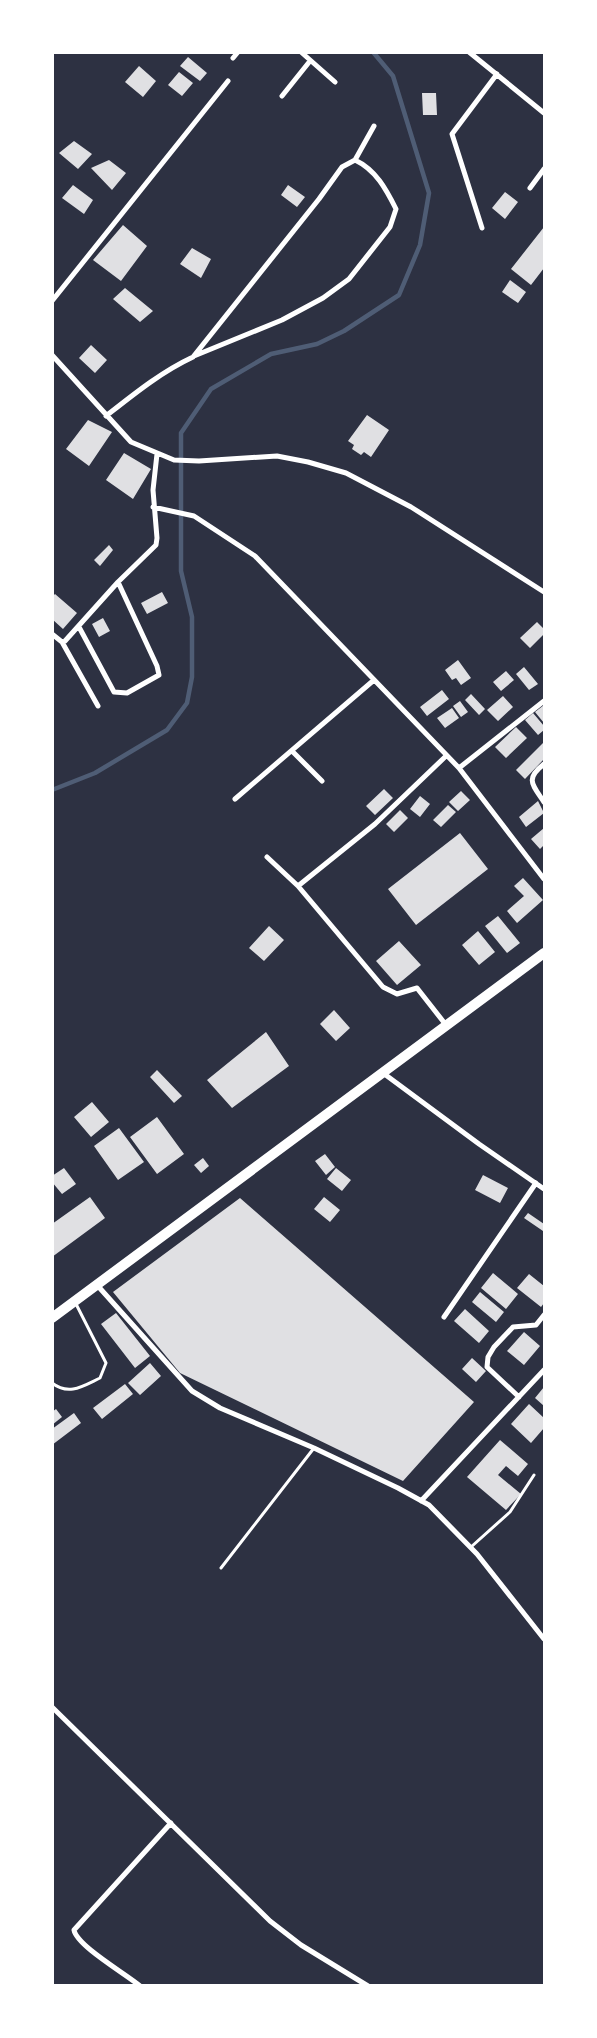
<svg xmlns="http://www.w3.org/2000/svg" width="597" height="2038" viewBox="0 0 597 2038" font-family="Mulish,sans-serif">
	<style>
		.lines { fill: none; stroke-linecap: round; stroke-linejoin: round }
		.stream { stroke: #4f5d75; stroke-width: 4.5 }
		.building { fill: #e0e0e3 }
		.service { stroke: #fff; stroke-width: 3 }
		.minor { stroke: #fff; stroke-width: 5 }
		.primary { stroke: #fff; stroke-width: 10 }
	</style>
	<rect width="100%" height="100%" fill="#2d3142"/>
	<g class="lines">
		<path class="stream" d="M52,790L95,773L167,730L187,703L192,677V617L181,571V433L211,389L271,354L317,344L344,331L399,295L420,245L429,193L393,76L373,52"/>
	</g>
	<path class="building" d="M188,57L207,73L200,81L180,66Z
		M139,66L156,81L143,97L125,82Z
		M179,72L193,83L182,96L168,85Z
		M422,93H436L437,115H423Z
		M74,141L92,154L78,169L59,153Z
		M109,160L126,173L112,190L91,168Z
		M73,185L93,200L84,214L62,198Z
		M288,185L305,197L297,207L281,195Z
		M505,192L518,202L505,219L492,208Z
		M123,225L147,246L121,281L93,260Z
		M544,227V268L531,285L511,269Z
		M192,248L211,259L201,278L180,264Z
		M510,280L526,292L518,303L502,292Z
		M125,288L153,311L140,322L113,299Z
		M91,345L107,360L95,373L79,358Z
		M367,415L389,430L371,457L364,452L361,455L352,449L354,445L348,441Z
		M88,420L112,432L89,466L66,449Z
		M124,453L151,469L133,499L106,480Z
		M109,545L113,550L100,566L94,560Z
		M162,592L168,603L147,614L141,603Z
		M55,594L77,613L63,629L52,619V597Z
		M103,618L110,631L99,637L92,624Z
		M537,622L544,629V634L530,648L520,638Z
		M458,660L471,678L461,685L456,678L452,680L445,670Z
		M524,667L538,684L529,690L516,674Z
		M506,671L514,680L501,691L493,682Z
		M442,690L449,699L427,716L420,707Z
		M471,694L485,709L479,715L465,700Z
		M503,696L513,707L498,721L487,710Z
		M460,701L468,712L461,717L453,706Z
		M544,705V723L535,712Z
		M452,708L459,718L445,728L437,718Z
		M533,713L544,726V730L538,735L525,720Z
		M516,727L527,738L506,758L495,747Z
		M544,742V759L525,779L516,770Z
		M384,789L393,798L375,815L366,806Z
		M461,791L470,800L458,811L449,802Z
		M420,796L430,804L420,817L410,809Z
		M538,801L544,813L526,827L519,817Z
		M448,805L456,812L441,827L433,820Z
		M400,810L408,818L394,832L386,824Z
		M544,828V845L540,849L531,839Z
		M460,833L488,869L416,925L388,889Z
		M523,878L543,900L517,923L507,911L524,896L514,886Z
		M498,916L520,943L507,953L485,926Z
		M269,926L284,940L264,961L249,948Z
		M478,931L495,952L479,965L462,945Z
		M399,941L421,965L397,985L376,961Z
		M334,1010L350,1028L336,1041L320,1024Z
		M266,1032L289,1066L232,1108L207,1080Z
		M157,1070L182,1096L174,1103L150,1077Z
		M92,1102L109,1122L91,1137L74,1117Z
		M157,1117L184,1154L157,1174L130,1137Z
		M119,1128L144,1162L118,1180L94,1146Z
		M325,1154L335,1167L326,1175L315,1161Z
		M203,1158L209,1166L201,1173L194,1165Z
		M64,1168L76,1184L62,1194L52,1182V1176Z
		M336,1168L351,1180L342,1191L327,1179Z
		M483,1175L508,1188L500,1203L475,1190Z
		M90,1197L105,1218L52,1257V1224Z
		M324,1197L340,1210L330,1222L314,1209Z
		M240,1198L474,1402L403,1481L180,1373L113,1292Z
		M528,1213L544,1224L543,1231L524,1218Z
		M493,1273L518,1294L506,1309L481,1288Z
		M529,1274L544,1286V1303L541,1307L517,1288Z
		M480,1292L504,1312L496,1322L472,1302Z
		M465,1309L489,1331L479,1343L454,1321Z
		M116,1313L150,1356L135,1368L101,1324Z
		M524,1332L540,1346L524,1365L507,1351Z
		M472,1358L486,1371L476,1382L462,1369Z
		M150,1363L161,1376L140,1395L128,1383Z
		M125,1384L133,1394L102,1419L93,1408Z
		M544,1387V1406L535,1398Z
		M529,1404L544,1418V1428L531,1443L511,1424Z
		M56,1409L62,1417L52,1425V1412Z
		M74,1413L81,1423L52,1445V1429Z
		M500,1440L528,1464L518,1476L506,1466L498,1475L521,1494L506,1510L467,1477Z"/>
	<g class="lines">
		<path class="service" d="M52,1383C69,1396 83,1386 100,1378L106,1363L75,1302
			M471,1547L510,1512L534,1475
			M221,1568L314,1448"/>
		<path class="minor" d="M301,52L335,82
			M469,52L544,113
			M233,58L238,52
			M282,96L310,61
			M530,188L544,169
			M482,228L452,134L497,74
			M52,301L228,81
			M52,355L131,442L174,460L199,461L277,456L308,462L346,473L411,507L544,592
			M194,356L282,320L323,298L349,279L390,227L396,209C386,189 376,170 355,160
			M106,416C134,394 161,372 193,357L319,199L342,167L355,160L374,126
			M153,507L194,516L255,556L459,768
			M79,627L114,692L127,693L159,675L157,666L118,582
			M52,634L62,642L65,641L118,582L156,545L157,538L153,490L157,454
			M62,642L98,706
			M544,701L459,768L544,879
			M292,751L322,781
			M544,764C525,779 532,784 544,802
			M235,799L374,680
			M267,857L298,886L383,987L397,994L417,988L446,1025
			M298,886L375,824L446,756
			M383,1073L479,1144L544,1189
			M97,1285L192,1391L220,1408L314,1448L398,1488L429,1505L477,1554L544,1639
			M444,1317L536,1183
			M519,1397L487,1367L488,1357L494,1347L513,1327L536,1325L544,1315
			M421,1501L544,1370
			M52,1707L270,1921L301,1945L368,1986
			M140,1986C126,1974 77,1946 74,1930L171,1823"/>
		<path class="primary" d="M52,1318L544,953"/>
	</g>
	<rect width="597" height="2038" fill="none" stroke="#ffffff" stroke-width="108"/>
</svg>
